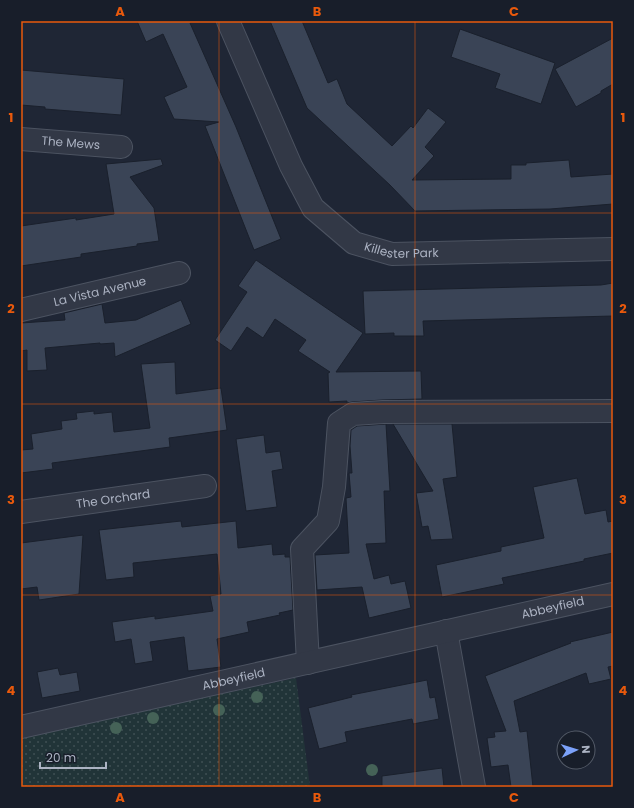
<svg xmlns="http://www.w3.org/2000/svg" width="634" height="808" viewBox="0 0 634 808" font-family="Poppins,sans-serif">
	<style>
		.park { fill: url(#park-dots) }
		.building { fill: #3a4456; stroke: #1a202c }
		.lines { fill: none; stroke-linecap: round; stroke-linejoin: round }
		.minor-casing { stroke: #4c5361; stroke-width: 24 }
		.minor { stroke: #323846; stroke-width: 22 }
		.tree { fill: #456257 }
		.grid { fill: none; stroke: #e8590c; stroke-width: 1; stroke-opacity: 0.55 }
		.labels { text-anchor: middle; stroke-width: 3; stroke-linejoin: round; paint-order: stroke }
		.street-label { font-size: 12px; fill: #acb3c3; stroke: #181e2a }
		.neatline { fill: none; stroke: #e8590c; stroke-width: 1.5 }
		.grid-label { font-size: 13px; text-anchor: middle; font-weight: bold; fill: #e8590c }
	</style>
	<defs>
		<pattern id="park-dots" width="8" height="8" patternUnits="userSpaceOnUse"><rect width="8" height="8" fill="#213438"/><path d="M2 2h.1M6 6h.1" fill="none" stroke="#3f4f53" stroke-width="1.8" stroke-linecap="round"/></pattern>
	</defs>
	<rect width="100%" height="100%" fill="#1f2635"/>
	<path class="park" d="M296,678L310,787H21V739L112,717Z"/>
	<path class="building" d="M137,21H194L190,23L236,127L281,239L254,250L205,126L219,122L174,119L164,97L187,87L163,34L146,42Z
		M270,21H302L328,83L337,79L347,104L392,146L411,126L413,128L428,108L446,122L425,147L434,156L412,180L511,179V165H526V163L569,160L571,177L613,174V204L550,209L415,211L390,185L307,108Z
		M460,29L555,63L541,104L495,88L500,74L451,57Z
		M613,38V84L601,91V93L576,107L555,69Z
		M21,70L124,79L121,115L45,109V107L21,105Z
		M161,159L163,165L130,177L154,208L159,241L137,244V246L81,254V257L21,266V226L76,218V220L114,214L106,164Z
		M256,260L363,333L336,372L421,371L422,399L382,400L352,402L347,403V401L329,402L328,373L330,372L298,351L306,340L275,319L263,338L247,327L231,351L215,340L247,292L238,286Z
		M613,283V316L423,321L424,336H394V333L365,334L363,291L601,285Z
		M181,300L191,324L115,357L114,343L100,344V343L45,348L47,370L27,371V350L21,351V323L65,320L64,313L102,304L105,323L136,320Z
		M175,362L176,394L221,388L227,430L169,438L170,447L52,463L53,469L21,473V450L33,449L31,434L62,429L61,421L77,419L76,413L94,411V414L112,412L114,432L150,428L141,364Z
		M386,424L390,491H384L386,543L366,544L374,579L389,575L391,584L405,581L411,608L369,618L362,587L317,590L315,555L349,553L346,498L351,497L349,473H352L350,446L351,430L357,426Z
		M393,424H452L457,477L443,479L453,539L431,540L428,526L422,527L416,493L433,491Z
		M264,435L266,453L280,451L283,469L272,471L277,507L246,511L236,439Z
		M577,478L585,514L606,510L608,522L613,521V553L584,559V561L502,578L504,584L442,597L436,565L501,551V547L544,538L533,487Z
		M181,521L182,527L236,521L238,548L272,544L273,555L285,554V557H290L293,610L279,613L280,615L247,622L249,632L217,639L221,667L188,671L184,637L150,642L153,661L135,664L131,639L115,642L112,622L155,616V619L213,611L210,596L221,594L217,554L133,563L134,577L106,580L99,530Z
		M83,535L79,594L39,600L37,587L21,589V543Z
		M613,632V666L608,667L611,679L589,684L586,673L514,701L520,732L527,731L533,787H511L508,765L491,767L487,738L495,737L494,732L506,731L485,676L571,643L570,642Z
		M58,668L60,675L77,672L80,691L42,698L37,672Z
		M427,680L430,698L435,697L439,719L413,724L412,719L345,732L347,742L319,749L308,708L352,697L351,695Z
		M442,768L444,787H382V776Z"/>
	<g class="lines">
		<g class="minor-casing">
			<g id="minor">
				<path id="s1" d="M228,21L291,166L313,208L354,243L392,254L613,249"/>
				<path id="s2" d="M21,139L121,147"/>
				<path id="s3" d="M21,310L179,273"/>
				<path id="s4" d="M21,512L205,486"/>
				<path d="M446,631L474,787"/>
				<path d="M308,663L302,549L328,521L334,487L339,423L353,414L383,412L613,411"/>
				<path id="s5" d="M21,727L613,594"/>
			</g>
		</g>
		<use href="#minor" class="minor"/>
	</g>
	<g class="tree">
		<circle cx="257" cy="697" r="6"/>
		<circle cx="219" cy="710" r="6"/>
		<circle cx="153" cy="718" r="6"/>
		<circle cx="116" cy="728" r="6"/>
		<circle cx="372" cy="770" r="6"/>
	</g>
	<path class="grid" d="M219,21V787M415,21V787M21,213H613M21,404H613M21,595H613"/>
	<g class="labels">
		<g class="street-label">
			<text dy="4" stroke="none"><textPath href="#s2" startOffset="50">The Mews</textPath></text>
			<text dy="4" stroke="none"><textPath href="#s1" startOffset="308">Killester Park</textPath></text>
			<text dy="4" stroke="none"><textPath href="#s3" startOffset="81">La Vista Avenue</textPath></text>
			<text dy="4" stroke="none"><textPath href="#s4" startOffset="93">The Orchard</textPath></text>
			<text dy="4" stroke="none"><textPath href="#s5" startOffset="545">Abbeyfield</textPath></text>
			<text dy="4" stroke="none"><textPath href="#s5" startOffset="218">Abbeyfield</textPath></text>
		</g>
	</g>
	<rect width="634" height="808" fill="none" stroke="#181e2a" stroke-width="44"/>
	<g transform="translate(576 750) rotate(86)"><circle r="19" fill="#181e2a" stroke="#535a67"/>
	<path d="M0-3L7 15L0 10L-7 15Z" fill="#7ba1f9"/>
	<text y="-6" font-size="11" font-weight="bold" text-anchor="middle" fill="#acb3c3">N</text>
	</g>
	<path d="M40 762v6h66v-6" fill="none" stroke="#acb3c3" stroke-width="2"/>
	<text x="46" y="762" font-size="12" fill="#acb3c3" stroke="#181e2a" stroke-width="3" paint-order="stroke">20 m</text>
	<rect x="22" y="22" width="590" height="764" class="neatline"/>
	<g class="grid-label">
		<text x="120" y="16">A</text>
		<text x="317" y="16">B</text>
		<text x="514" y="16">C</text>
		<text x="11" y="122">1</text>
		<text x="623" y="122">1</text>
		<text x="11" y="313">2</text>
		<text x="623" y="313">2</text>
		<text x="11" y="504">3</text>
		<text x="623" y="504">3</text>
		<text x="11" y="695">4</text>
		<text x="623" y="695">4</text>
		<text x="120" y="802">A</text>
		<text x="317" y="802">B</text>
		<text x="514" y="802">C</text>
	</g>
</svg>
